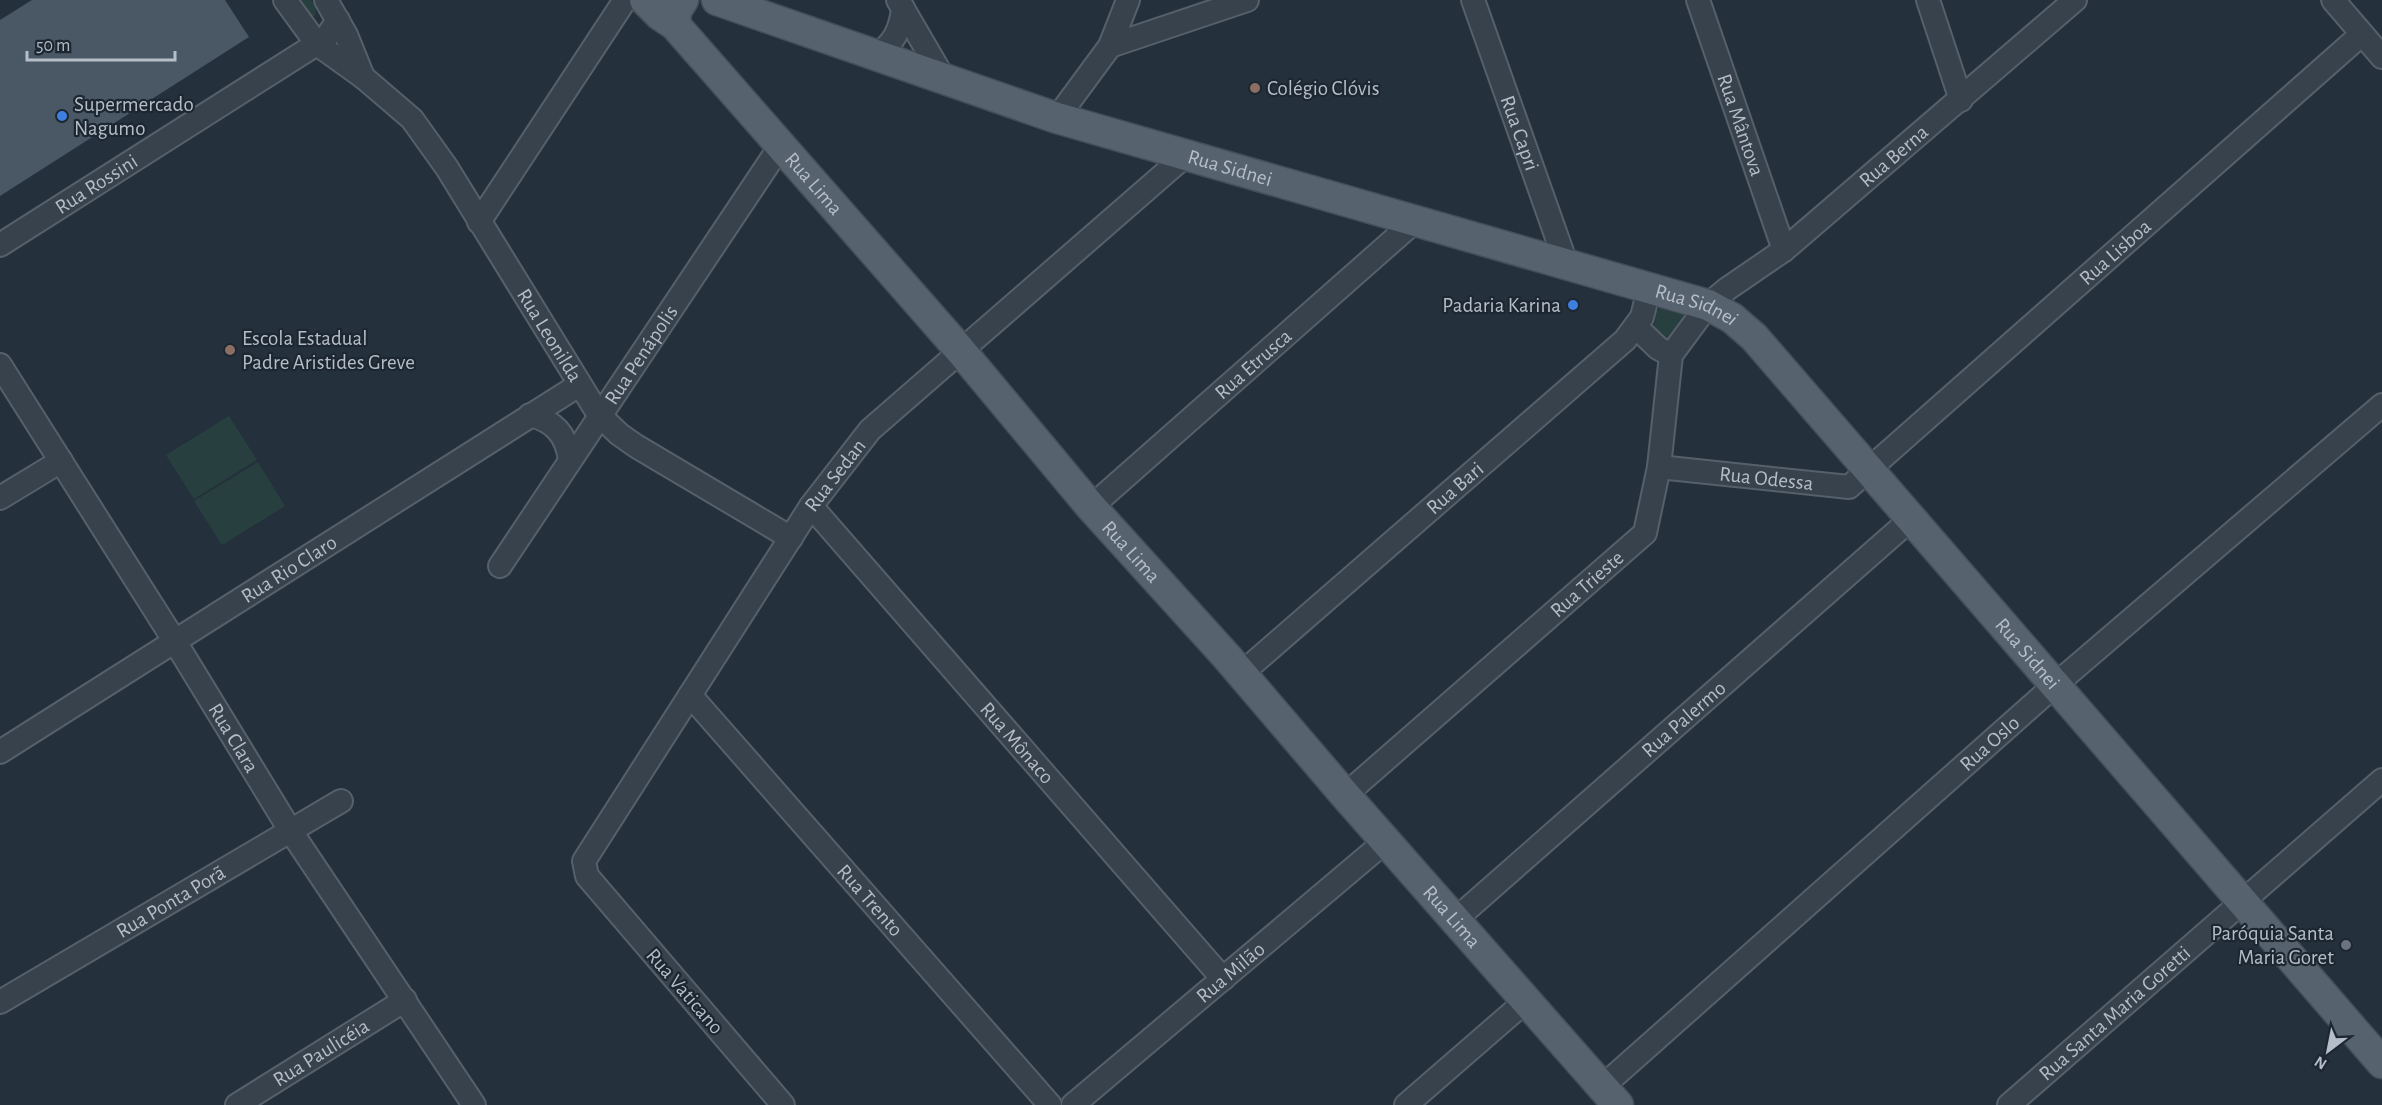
<svg xmlns="http://www.w3.org/2000/svg" width="2382" height="1105" viewBox="0 0 2382 1105" font-family="'Alegreya Sans',sans-serif">
	<style>
		.green { fill: #273f3f }
		.building { fill: #4a5866 }
		.lines { fill: none; stroke-linecap: round; stroke-linejoin: round }
		.minor-casing { stroke: #56606b; stroke-width: 26 }
		.major-casing { stroke: #444e59; stroke-width: 33 }
		.minor { stroke: #38424d; stroke-width: 22 }
		.major { stroke: #56626d; stroke-width: 30 }
		.education-dot { fill: #8d6e63; stroke: #1d2732; stroke-width: 2 }
		.shop-dot { fill: #3f7fe0; stroke: #1d2732; stroke-width: 2 }
		.worship-dot { fill: #6b7280; stroke: #1d2732; stroke-width: 2 }
		.labels { text-anchor: middle; stroke-width: 4.5; stroke-linejoin: round; paint-order: stroke }
		.poi-label { font-size: 21px; fill: #b4bdc8; stroke: #1d2732; text-anchor: start }
		.street-label { font-size: 21px; fill: #b4bdc8; stroke: #1d2732 }
	</style>
	<rect width="100%" height="100%" fill="#24313d"/>
	<path class="green" d="M299,0H311L315,6L316,15L310,18Z
		M1660,308L1684,315L1685,319L1671,341L1653,330L1657,311Z
		M229,416L257,460L194,499L166,455Z
		M258,462L285,506L222,545L194,501Z"/>
	<path class="building" d="M32,0H225L249,37L0,196V20Z"/>
	<g class="lines">
		<g class="minor-casing">
			<g id="minor">
				<path id="s1" d="M285,0L317,44L363,77L412,119L447,168L599,415L619,434L636,446L791,538"/>
				<path d="M326,0L346,35L363,77"/>
				<path d="M898,0L944,79"/>
				<path id="s2" d="M1473,0L1567,266"/>
				<path id="s3" d="M1698,0L1784,250"/>
				<path d="M1928,0L1961,100"/>
				<path d="M2333,0L2382,57"/>
				<path d="M1110,46L1247,0"/>
				<path d="M877,55C894,43 901,29 903,8"/>
				<path d="M1057,118L1110,46L1128,0"/>
				<path d="M479,222L625,0"/>
				<path id="s4" d="M0,245L326,38L338,20"/>
				<path d="M1636,327L1658,348L1671,355"/>
				<path id="s5" d="M0,365L174,640L290,830L474,1105"/>
				<path d="M530,415C554,421 566,434 570,459"/>
				<path id="s6" d="M1659,467L1849,487L2362,34"/>
				<path d="M0,498L61,461"/>
				<path id="s7" d="M811,506L1223,979"/>
				<path id="s8" d="M1091,507L1415,221"/>
				<path id="s9" d="M500,566L781,145"/>
				<path id="s10" d="M1242,673L1625,340L1642,317L1649,289"/>
				<path id="s11" d="M690,695L1050,1105"/>
				<path id="s12" d="M0,752L579,385"/>
				<path id="s13" d="M1345,795L1645,533L1659,467L1671,355L1708,305L1727,289L1784,250L2075,0"/>
				<path id="s14" d="M1456,919L1911,519"/>
				<path id="s15" d="M0,1002L341,801"/>
				<path id="s16" d="M1602,1087L2055,685L2382,405"/>
				<path id="s17" d="M237,1105L405,1000"/>
				<path id="s18" d="M783,1105L587,876L584,861L811,506L870,430L1186,155"/>
				<path id="s19" d="M1073,1105L1387,840"/>
				<path d="M1406,1105L1527,1000"/>
				<path id="s20" d="M2009,1105L2382,780"/>
			</g>
		</g>
		<g class="major-casing">
			<g id="major">
				<path id="s21" d="M645,0L660,15L675,25L960,350L1091,507L1227,657L1345,795L1618,1105"/>
				<path id="s22" d="M717,0L1057,118L1708,305L1732,318L1754,337L2382,1063"/>
				<path d="M675,25L676,11L683,0"/>
			</g>
		</g>
		<use href="#minor" class="minor"/>
		<use href="#major" class="major"/>
	</g>
	<g class="education-dot">
		<circle cx="1255" cy="88" r="6"/>
		<circle cx="230" cy="350" r="6"/>
	</g>
	<g class="shop-dot">
		<circle cx="62" cy="116" r="6"/>
		<circle cx="1573" cy="305" r="6"/>
	</g>
	<circle class="worship-dot" cx="2346" cy="945" r="6"/>
	<g class="labels">
		<g class="poi-label">
			<text x="1267" y="95">Colégio Clóvis</text>
			<text x="74" y="111">Supermercado<tspan x="74" dy="24">Nagumo</tspan></text>
			<text x="1561" y="312" text-anchor="end">Padaria Karina</text>
			<text x="242" y="345">Escola Estadual<tspan x="242" dy="24">Padre Aristides Greve</tspan></text>
			<text x="2334" y="940" text-anchor="end">Paróquia Santa<tspan x="2334" dy="24">Maria Goret</tspan></text>
		</g>
		<g class="street-label">
			<text dy="7" stroke="none"><textPath href="#s3" startOffset="132">Rua Mântova</textPath></text>
			<text dy="7" stroke="none"><textPath href="#s2" startOffset="141">Rua Capri</textPath></text>
			<text dy="7" stroke="none"><textPath href="#s13" startOffset="879">Rua Berna</textPath></text>
			<text dy="7" stroke="none"><textPath href="#s22" startOffset="540">Rua Sidnei</textPath></text>
			<text dy="7" stroke="none"><textPath href="#s4" startOffset="114">Rua Rossini</textPath></text>
			<text dy="7" stroke="none"><textPath href="#s21" startOffset="250">Rua Lima</textPath></text>
			<text dy="7" stroke="none"><textPath href="#s6" startOffset="546">Rua Lisboa</textPath></text>
			<text dy="7" stroke="none"><textPath href="#s22" startOffset="1026">Rua Sidnei</textPath></text>
			<text dy="7" stroke="none"><textPath href="#s1" startOffset="432">Rua Leonilda</textPath></text>
			<text dy="7" stroke="none"><textPath href="#s9" startOffset="254">Rua Penápolis</textPath></text>
			<text dy="7" stroke="none"><textPath href="#s8" startOffset="216">Rua Etrusca</textPath></text>
			<text dy="7" stroke="none"><textPath href="#s18" startOffset="777">Rua Sedan</textPath></text>
			<text dy="7" stroke="none"><textPath href="#s6" startOffset="108">Rua Odessa</textPath></text>
			<text dy="7" stroke="none"><textPath href="#s10" startOffset="282">Rua Bari</textPath></text>
			<text dy="7" stroke="none"><textPath href="#s21" startOffset="736">Rua Lima</textPath></text>
			<text dy="7" stroke="none"><textPath href="#s12" startOffset="342">Rua Rio Claro</textPath></text>
			<text dy="7" stroke="none"><textPath href="#s13" startOffset="321">Rua Trieste</textPath></text>
			<text dy="7" stroke="none"><textPath href="#s22" startOffset="1512">Rua Sidnei</textPath></text>
			<text dy="7" stroke="none"><textPath href="#s14" startOffset="303">Rua Palermo</textPath></text>
			<text dy="7" stroke="none"><textPath href="#s5" startOffset="440">Rua Clara</textPath></text>
			<text dy="7" stroke="none"><textPath href="#s7" startOffset="314">Rua Mônaco</textPath></text>
			<text dy="7" stroke="none"><textPath href="#s16" startOffset="518">Rua Oslo</textPath></text>
			<text dy="7" stroke="none"><textPath href="#s11" startOffset="273">Rua Trento</textPath></text>
			<text dy="7" stroke="none"><textPath href="#s15" startOffset="198">Rua Ponta Porã</textPath></text>
			<text dy="7" stroke="none"><textPath href="#s21" startOffset="1222">Rua Lima</textPath></text>
			<text dy="7" stroke="none"><textPath href="#s19" startOffset="206">Rua Milão</textPath></text>
			<text transform="translate(685 991) rotate(49)" y="7">Rua Vaticano</text>
			<text dy="7" stroke="none"><textPath href="#s20" startOffset="140">Rua Santa Maria Goretti</textPath></text>
			<text dy="7" stroke="none"><textPath href="#s17" startOffset="99">Rua Paulicéia</textPath></text>
		</g>
	</g>
	<g transform="translate(2328 1051) rotate(212)" stroke="#1d2732" stroke-width="4.5" paint-order="stroke">
	<path d="M0-4.5L10 22L0 15L-10 22Z" fill="#b4bdc8"/>
	<text y="-9" font-size="16" font-weight="bold" text-anchor="middle" fill="#b4bdc8">N</text>
	</g>
	<path d="M27 51v9h148v-9" fill="none" stroke="#b4bdc8" stroke-width="3"/>
	<text x="36" y="51" font-size="18" fill="#b4bdc8" stroke="#1d2732" stroke-width="4.5" paint-order="stroke">50 m</text>
</svg>
